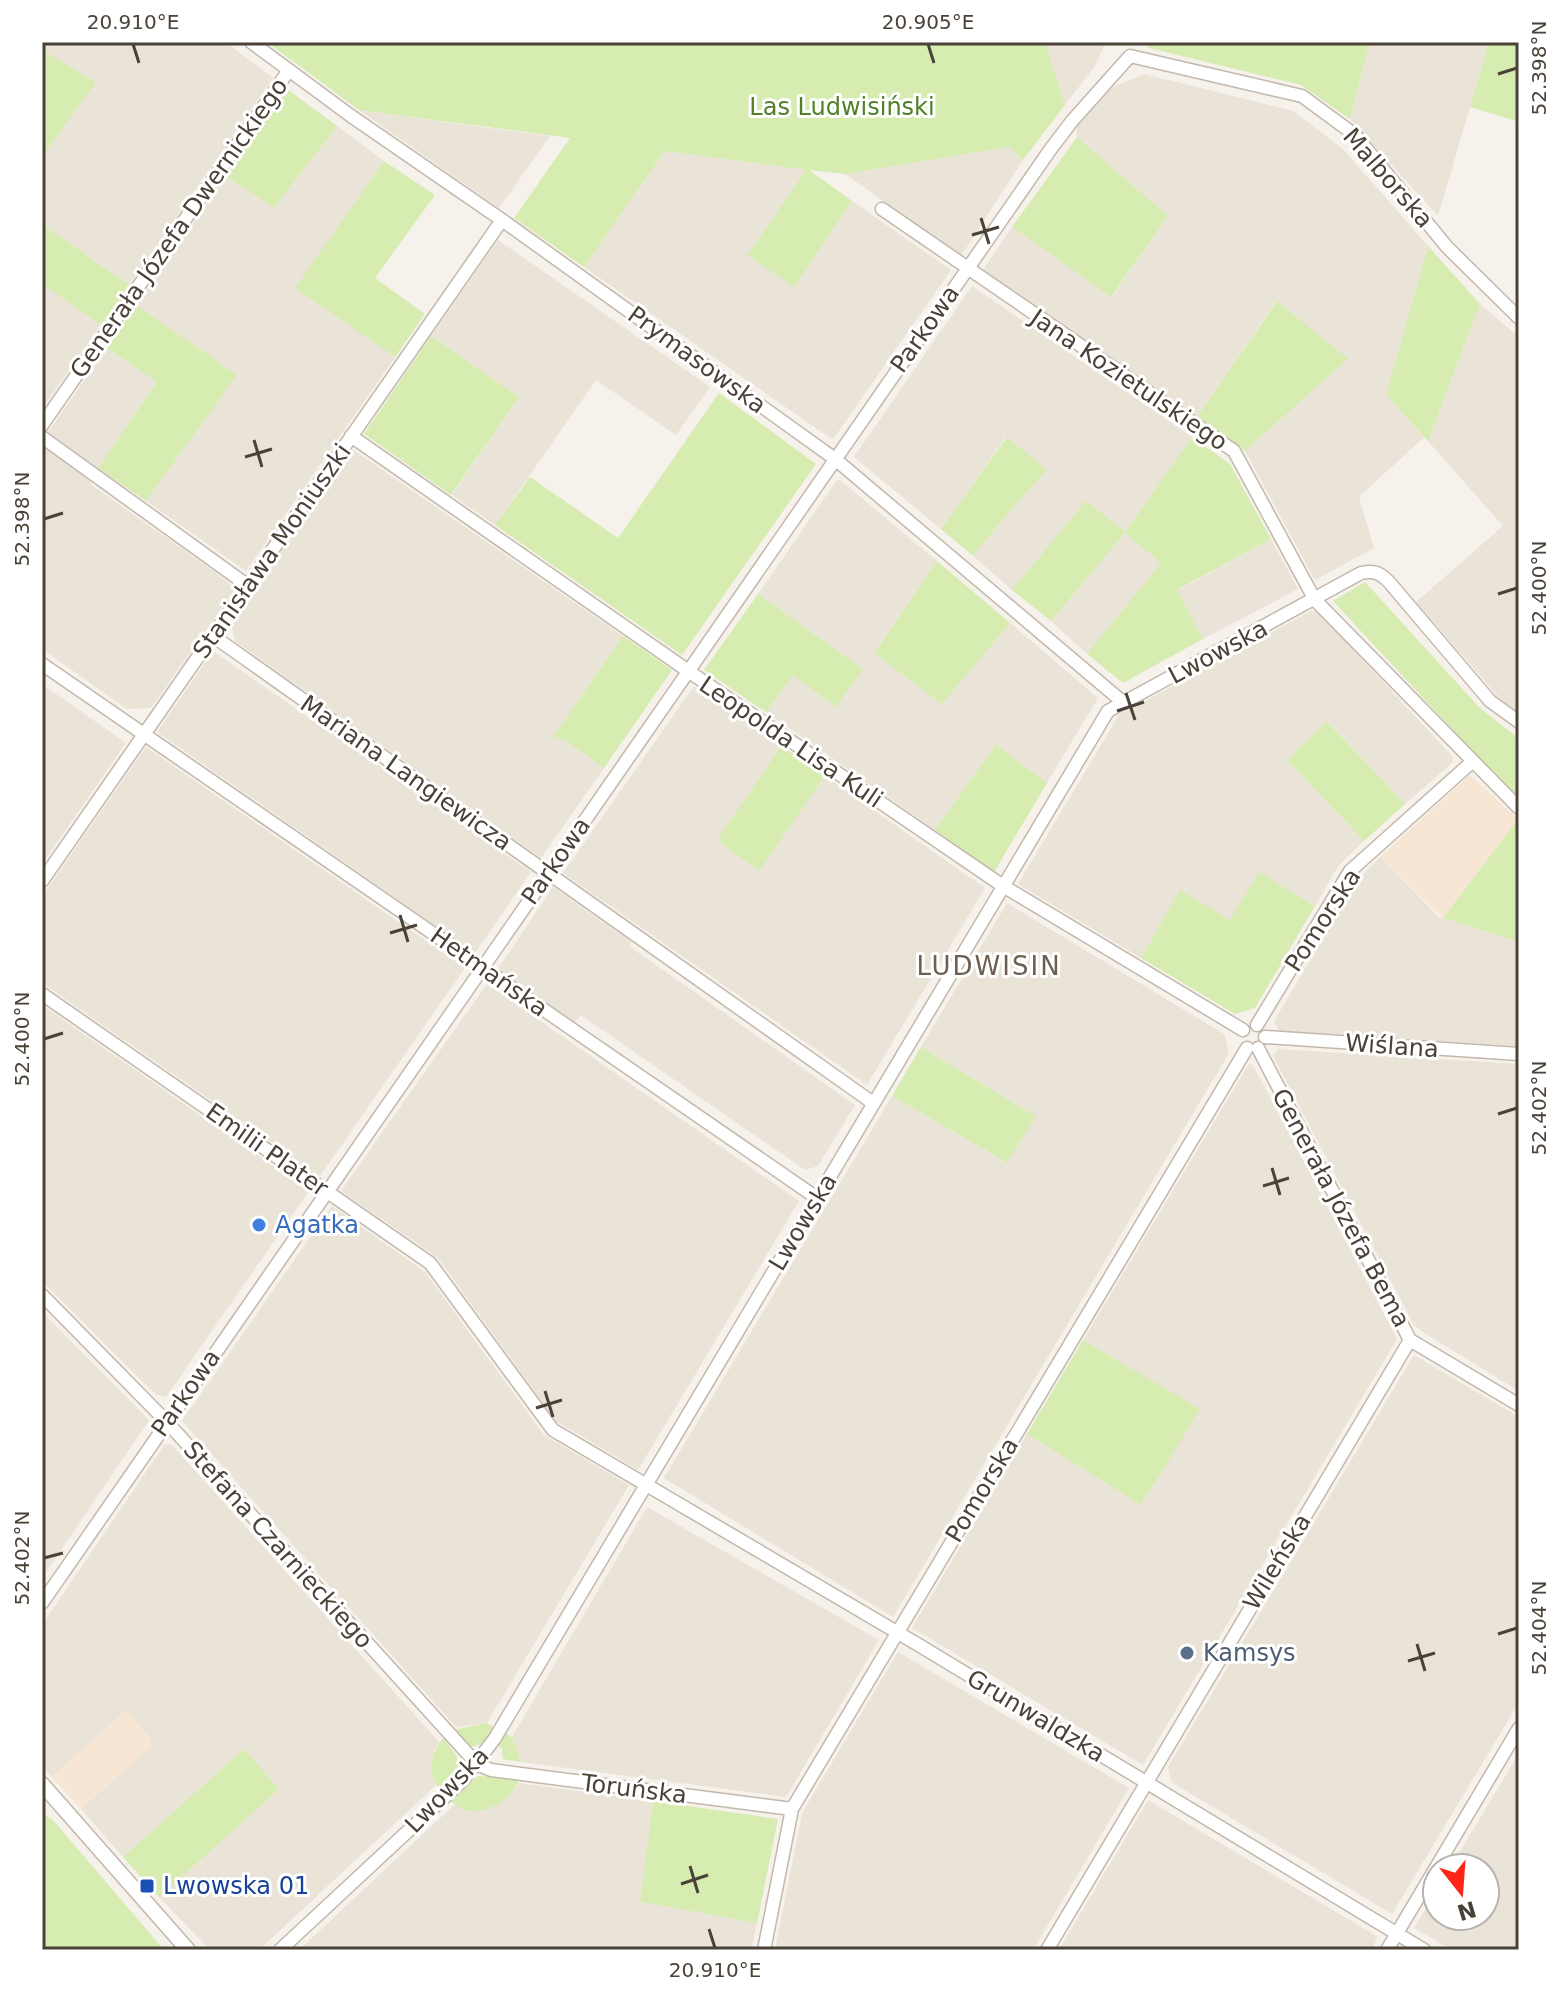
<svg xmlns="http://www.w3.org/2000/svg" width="1561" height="1992" viewBox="0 0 1561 1992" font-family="'DejaVu Sans',sans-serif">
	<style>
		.residential { fill: #eae3d8 }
		.commercial { fill: #f8e6d5 }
		.green { fill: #d6ecb1 }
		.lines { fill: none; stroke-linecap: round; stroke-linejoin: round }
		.minor-casing { stroke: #c2b8ac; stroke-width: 15 }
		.tertiary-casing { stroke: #c2b8ac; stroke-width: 17 }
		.minor { stroke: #fff; stroke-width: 12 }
		.tertiary { stroke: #fff; stroke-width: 14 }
		.ticks { fill: none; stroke: #4a4137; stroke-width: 3 }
		.shop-dot { fill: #3f7fe0; stroke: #fff; stroke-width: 3 }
		.service-dot { fill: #5c6f8a; stroke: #fff; stroke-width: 3 }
		.transit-dot { fill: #1a4fb4; stroke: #fff; stroke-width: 3 }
		.labels { text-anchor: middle; stroke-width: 6; stroke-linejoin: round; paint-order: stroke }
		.park-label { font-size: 24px; fill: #508126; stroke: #fff }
		.street-label { font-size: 24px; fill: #4a4137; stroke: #fff }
		.shop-label { font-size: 24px; fill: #366cbe; stroke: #fff; text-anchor: start }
		.service-label { font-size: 24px; fill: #4e5e75; stroke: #fff; text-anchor: start }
		.transit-label { font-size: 24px; fill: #164399; stroke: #fff; text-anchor: start }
		.neighbourhood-label { font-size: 26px; letter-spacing: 2px; fill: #6e5e4e; stroke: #fff }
		.neatline { fill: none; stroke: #4a4137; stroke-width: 3 }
		.ticks-label { font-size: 20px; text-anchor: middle; fill: #4a4137 }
	</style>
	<rect width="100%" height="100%" fill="#f6f1ea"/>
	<path class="residential" d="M42,42H226L273,78L129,285L42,224V157L95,82L42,50Z
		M1045,42H1106L1094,67L1065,105Z
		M1370,42H1489L1438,216L1350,119Z
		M1144,74L1293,111L1343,149L1428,246L1386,395L1424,437L1359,497L1374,548L1315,580L1245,451L1347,360L1276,301L1196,418L983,270L1012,227L1112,297L1168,216L1077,137L1076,127L1113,87Z
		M359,110L489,128L550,136L499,208Z
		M337,126L384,161L296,288L395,357L246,571L146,501L236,375L136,305L226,176L274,208Z
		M1009,147L1023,160L961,256L845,174Z
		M665,151L807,170L794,286L852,201L951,270L834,438H830L584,267Z
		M498,240L710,387L676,435L596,380L495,525L452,495L519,397L431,336Z
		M42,284L101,325L42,409Z
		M972,286L1192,437L1125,532L1162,563L1087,654L1051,621L1125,533L1086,502L1012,590L973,556L1014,506L1046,471L1006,437L941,529L854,457Z
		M1480,304L1519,337V712L1504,703L1416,602L1503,526L1428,441Z
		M107,348L157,382L98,468L48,432Z
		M42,445L92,479L90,484L218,574L235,589L151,708L127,709L42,649Z
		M352,449L623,636L553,737L566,741L604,768L541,858L235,641L231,624Z
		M837,480H840L937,561L874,652L942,703L1010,623L1098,698L1047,783L996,744L935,830L766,712L793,675L863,669L758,594Z
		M1271,539L1298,589L1203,639L1177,591Z
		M1311,611L1318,612L1452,756L1453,762L1405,804L1328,721L1287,760L1364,841L1339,865L1315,906L1259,873L1230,921L1180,891L1141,958L1018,884L1119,715Z
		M213,651L531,872L475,953L157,732Z
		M42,684L126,743L42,864Z
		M694,686L781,746L717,840L759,870L825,776L985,888L867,1085L563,873Z
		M146,747L465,968L320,1176L42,983V896Z
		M1380,857L1439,917L1519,942V1046L1279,1031L1274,1021L1346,900L1361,877Z
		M553,887L631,942L629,946L855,1105L818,1166L805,1170L581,1015L574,1023L498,969Z
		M1007,903L1224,1034L1229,1053L893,1617L664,1478L892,1096L1006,1163L1030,1112L921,1047Z
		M487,984L799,1201L638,1470L556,1421L437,1257L341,1191Z
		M42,1005L309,1191L166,1397L155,1394L42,1281Z
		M1278,1049L1519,1064V1391L1424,1333L1414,1325L1273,1056Z
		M1249,1064L1253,1065L1397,1339L1143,1765L912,1628L1027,1434L1141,1505L1199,1409L1083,1340Z
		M332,1206L425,1272L544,1435L629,1485L487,1723L456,1727L182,1421Z
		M42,1312L149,1420L42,1578Z
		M1414,1355L1519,1417V1702L1392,1914L1171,1782L1168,1767Z
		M165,1444L172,1445L439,1742L434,1751L433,1776L436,1785L259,1950H210L159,1897L278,1789L244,1749L123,1857L81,1809L150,1747L126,1711L52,1777L42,1767V1625Z
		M647,1507L879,1640L786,1797L521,1762L512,1737Z
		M898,1652L1129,1788L1033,1950H775L802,1813Z
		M1519,1753V1950H1452L1414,1928L1437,1890V1916H1485V1868H1450Z
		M518,1783L653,1801L640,1902L757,1923L751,1950H299L454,1805L462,1808L514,1790Z
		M1148,1800L1378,1937L1371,1950H1059Z"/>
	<path class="commercial" d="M1470,775L1518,819L1443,918L1380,857Z
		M126,1710L151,1739V1747L81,1809L52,1777Z"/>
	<path class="green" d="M267,42H1045L1065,105L1023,160L1009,147L845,174L809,170L852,201L794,287L748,255L806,170L665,151L584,267L514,218L570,138L359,110Z
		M1145,42H1370L1350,119L1301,85L1149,48Z
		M1489,42H1519V122L1470,107Z
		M42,50L96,82L42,157Z
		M287,89L337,126L274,208L226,176Z
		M1077,137L1168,216L1111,297L1012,227Z
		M384,161L435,195L375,278L425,314L395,357L295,288Z
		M42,224L129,285L101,325L42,284Z
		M1428,246L1480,304L1428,441L1386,395Z
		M1277,301L1348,359L1245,451L1196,418Z
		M136,305L237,375L146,501L98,468L157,382L107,348Z
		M431,336L519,397L451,495L364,434Z
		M719,393L816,464L682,655L495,525L530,477L618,538Z
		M1007,437L1047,470L1014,506L973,556L941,529Z
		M1192,437L1230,464L1271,539L1177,590L1203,639L1123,683L1087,654L1161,563L1125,533L1051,621L1012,590L1086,501L1125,532Z
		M937,561L1010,623L942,704L874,653Z
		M1365,582L1479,707L1519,739V797L1495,775L1333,601Z
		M758,594L863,669L836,707L793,675L766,712L704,670Z
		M623,636L672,670L604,768L566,741L553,737Z
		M1327,721L1405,804L1364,841L1287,760Z
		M996,744L1047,783L994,872L935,830Z
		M781,746L825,776L759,871L717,840Z
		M1518,819L1519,942L1443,918Z
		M1259,872L1315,906L1255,1008L1235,1014L1141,958L1180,890L1230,920Z
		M921,1047L1036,1116L1007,1163L892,1096Z
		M1083,1340L1200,1409L1141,1505L1027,1434Z
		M487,1723L493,1727C487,1738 484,1747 470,1746L453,1730Z
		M505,1733L512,1737L521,1762L503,1759L502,1748L498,1746Z
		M443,1738C463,1762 465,1769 441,1791C427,1775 430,1754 443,1738Z
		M244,1749L279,1789L159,1897L123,1857Z
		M478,1776H482L519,1779C510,1805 472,1823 451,1801Z
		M653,1801L778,1819L757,1923L640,1902Z
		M42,1813L52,1819L164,1950H42Z"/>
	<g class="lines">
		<g class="minor-casing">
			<path id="minor" d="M251,42L351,116L502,220L835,459L1124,703
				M1130,56L1302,96L1355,135L1447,247L1519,318
				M882,209L1234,451L1315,600L1519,808
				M42,425L289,70
				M351,436L694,675L1003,886L1243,1030
				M42,437L247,585
				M213,636L873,1103
				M42,664L817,1198
				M42,881L502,220
				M42,994L430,1263L553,1430L917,1644L1424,1950
				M1257,1025L1350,871L1473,761
				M1265,1037L1519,1054
				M1258,1048L1410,1340L1519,1405
				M42,1295L166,1421L477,1764L491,1770L792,1809
				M42,1603L1050,150L1072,121L1130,56
				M280,1950L464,1779L495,1738L1108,711L1361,573C1375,570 1380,573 1389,582L1490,701L1519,722
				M764,1950L792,1809L1247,1048
				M1047,1950L1410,1340
				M1387,1950L1519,1728"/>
		</g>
		<g class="tertiary-casing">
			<path id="tertiary" d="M42,1784L188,1950"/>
		</g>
		<use href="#minor" class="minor"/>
		<use href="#tertiary" class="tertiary"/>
	</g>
	<path class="ticks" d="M133,44L139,63M928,44L934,63M1498,74L1517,68M981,218L989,244M972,235L999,227M254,440L262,467M245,457L272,449M44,519L63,513M1498,594L1517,588M1126,693L1135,720M1117,711L1144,702M400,915L408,942M390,933L417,925M44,1039L63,1033M1498,1114L1517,1108M1272,1168L1280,1195M1263,1186L1289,1178M545,1391L553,1417M536,1408L562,1400M44,1558L63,1553M1498,1634L1517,1628M1417,1644L1425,1671M1408,1661L1435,1653M690,1866L698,1893M681,1884L708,1875M709,1929L715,1948"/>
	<circle class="shop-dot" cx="259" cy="1225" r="8"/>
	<circle class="service-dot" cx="1187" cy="1653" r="8"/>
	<rect class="transit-dot" x="139" y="1878" width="16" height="16" rx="4"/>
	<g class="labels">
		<g class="park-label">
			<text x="842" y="115">Las Ludwisiński</text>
		</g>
		<g class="street-label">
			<text transform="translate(1388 178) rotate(49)" y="8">Malborska</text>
			<text transform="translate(179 228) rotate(-55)" y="8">Generała Józefa Dwernickiego</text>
			<text transform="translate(925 329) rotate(-55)" y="8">Parkowa</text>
			<text transform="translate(697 360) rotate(36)" y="8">Prymasowska</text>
			<text transform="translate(1129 380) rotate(34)" y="8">Jana Kozietulskiego</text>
			<text transform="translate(272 551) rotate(-55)" y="8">Stanisława Moniuszki</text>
			<text transform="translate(1218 652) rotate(-28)" y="8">Lwowska</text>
			<text transform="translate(791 742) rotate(34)" y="8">Leopolda Lisa Kuli</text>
			<text transform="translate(406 773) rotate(35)" y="8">Mariana Langiewicza</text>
			<text transform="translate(556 861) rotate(-55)" y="8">Parkowa</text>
			<text transform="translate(1323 920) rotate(-57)" y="8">Pomorska</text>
			<text transform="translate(489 972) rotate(35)" y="8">Hetmańska</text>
			<text transform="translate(1392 1046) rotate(4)" y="8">Wiślana</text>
			<text transform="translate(267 1150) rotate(35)" y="8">Emilii Plater</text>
			<text transform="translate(1341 1208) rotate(62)" y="8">Generała Józefa Bema</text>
			<text transform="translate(803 1222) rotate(-59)" y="8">Lwowska</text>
			<text transform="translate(186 1393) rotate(-55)" y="8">Parkowa</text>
			<text transform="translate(982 1490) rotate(-59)" y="8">Pomorska</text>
			<text transform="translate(278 1545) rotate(48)" y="8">Stefana Czarnieckiego</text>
			<text transform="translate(1277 1562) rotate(-59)" y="8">Wileńska</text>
			<text transform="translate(1036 1716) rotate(31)" y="8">Grunwaldzka</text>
			<text transform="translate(634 1789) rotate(7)" y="8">Toruńska</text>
			<text transform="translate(447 1790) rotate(-46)" y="8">Lwowska</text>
		</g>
		<g class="shop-label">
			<text x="275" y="1233">Agatka</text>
		</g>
		<g class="service-label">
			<text x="1203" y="1661">Kamsys</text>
		</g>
		<g class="transit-label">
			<text x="163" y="1894">Lwowska 01</text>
		</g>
		<g class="neighbourhood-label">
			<text x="989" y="975">LUDWISIN</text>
		</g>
	</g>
	<rect width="1561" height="1992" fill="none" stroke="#ffffff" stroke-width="88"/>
	<g transform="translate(1461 1892) rotate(163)"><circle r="38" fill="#ffffff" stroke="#b7b3af" stroke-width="2"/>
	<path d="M0-6L14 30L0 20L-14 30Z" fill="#ff2618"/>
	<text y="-12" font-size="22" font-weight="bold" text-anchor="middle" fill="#4a4137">N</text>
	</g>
	<rect x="44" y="44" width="1473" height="1904" class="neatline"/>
	<g class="ticks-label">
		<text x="133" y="29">20.910°E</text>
		<text x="928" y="29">20.905°E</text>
		<text transform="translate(1539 68) rotate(-90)" y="7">52.398°N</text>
		<text transform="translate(22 519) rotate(-90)" y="7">52.398°N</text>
		<text transform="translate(1539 588) rotate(-90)" y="7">52.400°N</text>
		<text transform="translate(22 1039) rotate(-90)" y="7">52.400°N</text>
		<text transform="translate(1539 1108) rotate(-90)" y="7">52.402°N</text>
		<text transform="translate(22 1558) rotate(-90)" y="7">52.402°N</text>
		<text transform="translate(1539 1628) rotate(-90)" y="7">52.404°N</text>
		<text x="715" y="1977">20.910°E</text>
	</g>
</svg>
